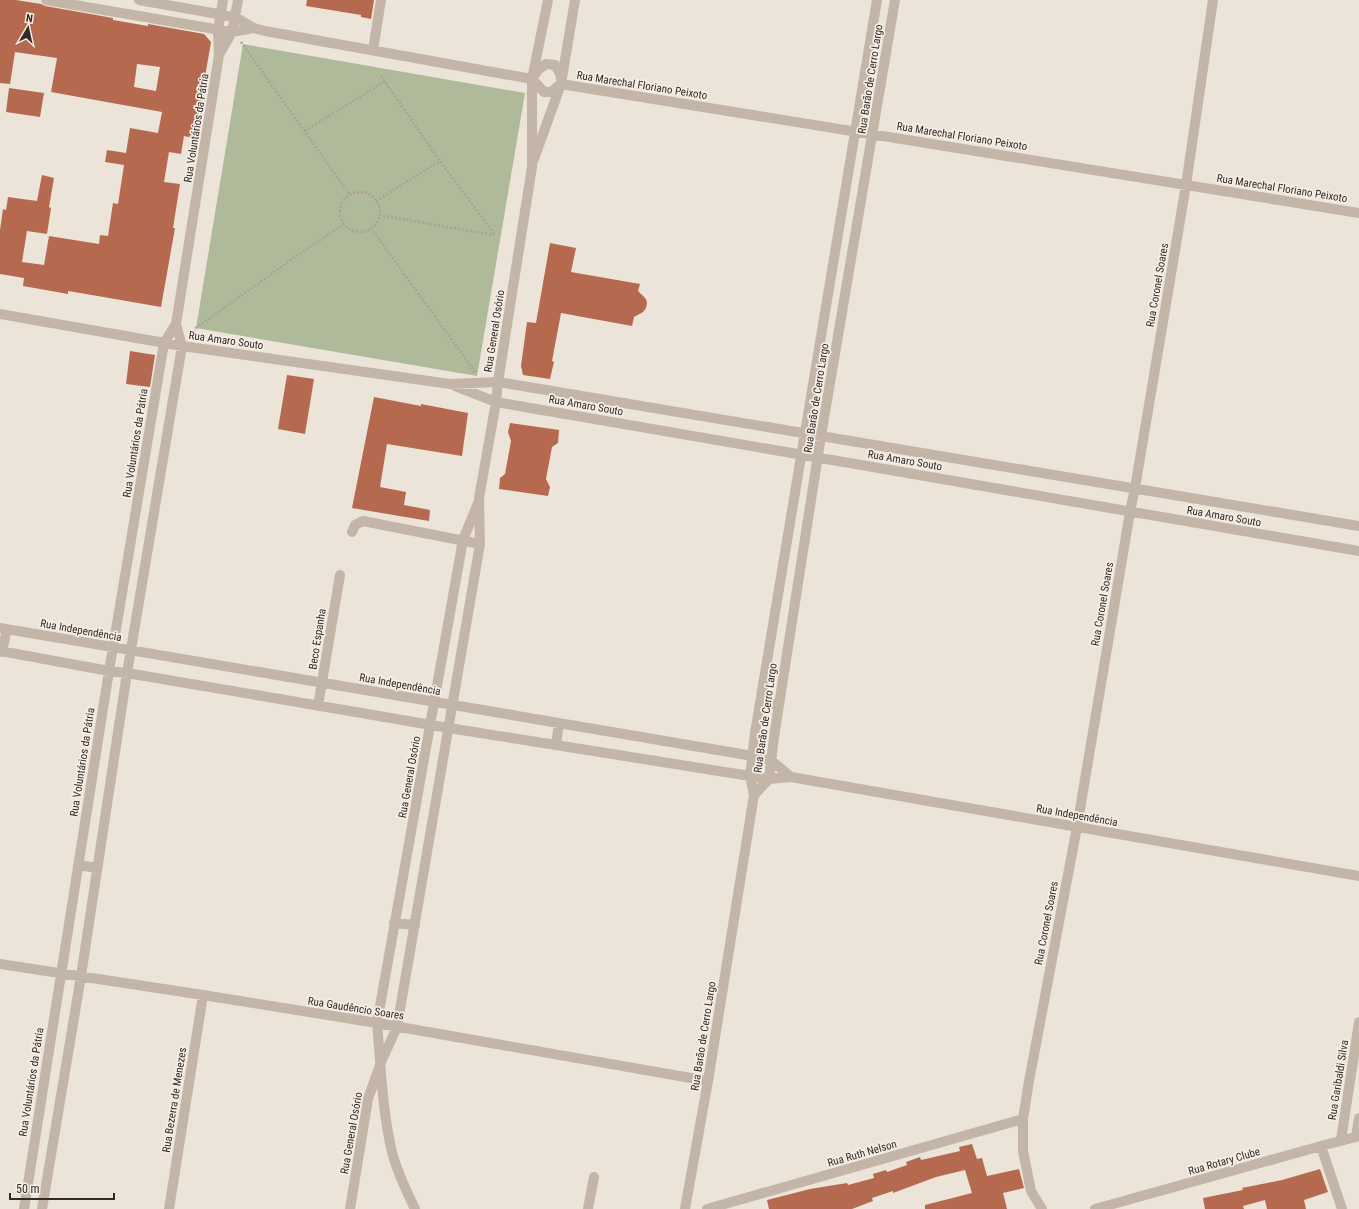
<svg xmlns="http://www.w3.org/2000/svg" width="1359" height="1209" viewBox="0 0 1359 1209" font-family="'Roboto Condensed',sans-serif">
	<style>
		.green { fill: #afba9b }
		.building { fill: #b56a4f; fill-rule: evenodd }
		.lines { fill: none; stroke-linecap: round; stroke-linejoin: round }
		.path { stroke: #af9f91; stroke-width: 2.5; stroke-dasharray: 2 2; stroke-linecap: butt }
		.minor { stroke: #c3b5a7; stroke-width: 10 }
		.labels { text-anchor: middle; stroke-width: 3.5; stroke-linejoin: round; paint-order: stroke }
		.street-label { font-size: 11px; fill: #312a26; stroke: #f6eee4 }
	</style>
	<rect width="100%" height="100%" fill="#ede4d9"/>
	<path class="green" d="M243,44L525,93L477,376L196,328Z"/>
	<path class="building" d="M0,0H16L41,4L45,6L113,18V20L148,26V24L204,34L211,42L198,117H197L193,138L184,136L181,154L169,152L164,182L180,184L173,228H175L161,307L86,294L68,291V294L23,286L24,278L0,274V230L3,209L6,210L8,197L37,201L42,175L54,178L49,207L51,208L47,234L27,231L22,262L44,265L49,236L99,244L100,235L108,236L113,203L118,204L124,165L105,162L107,150L126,153L130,128L158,133L162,112L51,92L57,58L15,52L10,84L0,83ZM137,64L160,67L156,91L134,87Z
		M307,0H374L371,19L361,17V15L306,6Z
		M9,88L44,93L40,117L6,112Z
		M550,243L576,248L571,272L640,284L638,291L646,299L647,303L646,308L643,312L634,317L632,326L561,313L552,361L554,362L550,379L523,375L521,366L527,322L536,323Z
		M130,351L155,355L150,387L126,384Z
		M287,375L314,379L305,434L278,429Z
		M374,397L421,406V404L468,413L462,456L387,444L380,487L406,492L404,505L430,510L429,521L352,508Z
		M510,423L559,430L558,443L552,447L546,479L550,487L548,496L499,489L500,478L505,474L511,441L508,432Z
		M972,1144L977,1159L982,1158L987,1176L1019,1169L1024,1188L1003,1193L1007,1209H925V1205L972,1193L965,1170L936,1177L893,1193V1191L872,1198L873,1201L852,1209H769L767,1200L810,1189L847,1183L848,1185L874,1178L873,1174L886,1170L887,1172L907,1165L906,1162L920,1157L921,1160L960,1151L959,1147Z
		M1320,1169L1328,1192L1304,1200L1306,1209H1267L1265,1200L1243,1206L1244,1209H1205L1203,1198L1243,1190L1242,1188L1282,1180Z"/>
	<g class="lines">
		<path class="path" d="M241,42L350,195
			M381,76L440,161L495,235
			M305,131L385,81
			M340 212a20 20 0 1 1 40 0a20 20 0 1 1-40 0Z
			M376,201L440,161
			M379,215L494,235
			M371,228L475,372
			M191,335L196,328L295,257L344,224"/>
		<path class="minor" d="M46,0L232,32L254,28
			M139,0L235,17L254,28L265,31L532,79L544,92H551L561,84L1359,213
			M373,50L381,0
			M219,55L232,32L238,0
			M533,77L538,70L546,64L555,65L560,73L561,79
			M534,159L561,84L575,0
			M0,314L182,346L450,384L498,382L1359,526
			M455,386L496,402L1359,551
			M352,532L355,525L363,521L480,544
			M0,628L753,756L772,761L791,777
			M0,651L109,671L127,673L449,728L750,776L769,779L791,777L1359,876
			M2,652L7,629
			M760,702L779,705
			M318,706L340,575
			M556,745L559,723
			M754,795L769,779L774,737L821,436L895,0
			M78,865L97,868
			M394,923L415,925
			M0,964L203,995L377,1023L708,1081
			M1356,1137L1359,1118
			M1341,1140L1359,1022
			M1321,1146L1342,1209
			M24,1209L109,671L164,343L176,324
			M42,1209L81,976L127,673L182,346L176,324L219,55L218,30L223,0
			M169,1209L203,995
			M350,1209L368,1099L381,1062L397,1027L480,544L479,498L496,402L498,382L532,167V79L548,0
			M415,1209C406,1190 397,1172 392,1152C382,1110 381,1066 377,1023L463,540L478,503
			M588,1209L594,1177
			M685,1209L708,1081L754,795L750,776L755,733L877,0
			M707,1209L1023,1119
			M1042,1209L1031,1191L1023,1151V1119L1029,1081L1077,827L1130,512L1135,488L1186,185L1213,0
			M1095,1209L1321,1146L1359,1136"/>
	</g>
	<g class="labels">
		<g class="street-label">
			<text transform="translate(870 79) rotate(-81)" y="4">Rua Barão de Cerro Largo</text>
			<text transform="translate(642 85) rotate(9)" y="4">Rua Marechal Floriano Peixoto</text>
			<text transform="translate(196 128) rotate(-81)" y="4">Rua Voluntários da Pátria</text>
			<text transform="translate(962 136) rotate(9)" y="4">Rua Marechal Floriano Peixoto</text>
			<text transform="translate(1282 188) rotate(9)" y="4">Rua Marechal Floriano Peixoto</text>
			<text transform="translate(1157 285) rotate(-80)" y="4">Rua Coronel Soares</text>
			<text transform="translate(494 331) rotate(-81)" y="4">Rua General Osório</text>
			<text transform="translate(226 340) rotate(8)" y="4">Rua Amaro Souto</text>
			<text transform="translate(816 398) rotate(-81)" y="4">Rua Barão de Cerro Largo</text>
			<text transform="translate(586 405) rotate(10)" y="4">Rua Amaro Souto</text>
			<text transform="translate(135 443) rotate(-81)" y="4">Rua Voluntários da Pátria</text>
			<text transform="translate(905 460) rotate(10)" y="4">Rua Amaro Souto</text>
			<text transform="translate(1224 516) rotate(10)" y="4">Rua Amaro Souto</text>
			<text transform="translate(1102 604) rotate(-80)" y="4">Rua Coronel Soares</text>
			<text transform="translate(81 630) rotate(10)" y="4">Rua Independência</text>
			<text transform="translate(317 639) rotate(-81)" y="4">Beco Espanha</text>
			<text transform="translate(400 684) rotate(10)" y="4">Rua Independência</text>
			<text transform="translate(765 718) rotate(-82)" y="4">Rua Barão de Cerro Largo</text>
			<text transform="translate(82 762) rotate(-81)" y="4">Rua Voluntários da Pátria</text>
			<text transform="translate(409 777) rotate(-80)" y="4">Rua General Osório</text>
			<text transform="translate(1077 815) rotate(10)" y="4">Rua Independência</text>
			<text transform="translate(1046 923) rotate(-79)" y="4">Rua Coronel Soares</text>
			<text transform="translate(356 1008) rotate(9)" y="4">Rua Gaudêncio Soares</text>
			<text transform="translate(703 1036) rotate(-81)" y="4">Rua Barão de Cerro Largo</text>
			<text transform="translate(1338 1080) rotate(-81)" y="4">Rua Garibaldi Silva</text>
			<text transform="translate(31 1082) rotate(-81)" y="4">Rua Voluntários da Pátria</text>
			<text transform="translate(174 1100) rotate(-81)" y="4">Rua Bezerra de Menezes</text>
			<text transform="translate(351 1133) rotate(-80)" y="4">Rua General Osório</text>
			<text transform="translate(862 1153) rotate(-16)" y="4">Rua Ruth Nelson</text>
			<text transform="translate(1224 1161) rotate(-16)" y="4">Rua Rotary Clube</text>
		</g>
	</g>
	<g transform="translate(28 28) rotate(9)" stroke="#f6eee4" stroke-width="3" paint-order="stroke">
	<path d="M0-3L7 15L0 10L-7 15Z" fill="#312a26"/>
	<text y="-6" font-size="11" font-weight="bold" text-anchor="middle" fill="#312a26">N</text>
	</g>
	<path d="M10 1193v6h104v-6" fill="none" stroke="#312a26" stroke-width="2"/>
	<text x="16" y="1193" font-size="12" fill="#312a26" stroke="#f6eee4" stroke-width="3" paint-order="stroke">50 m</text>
</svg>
